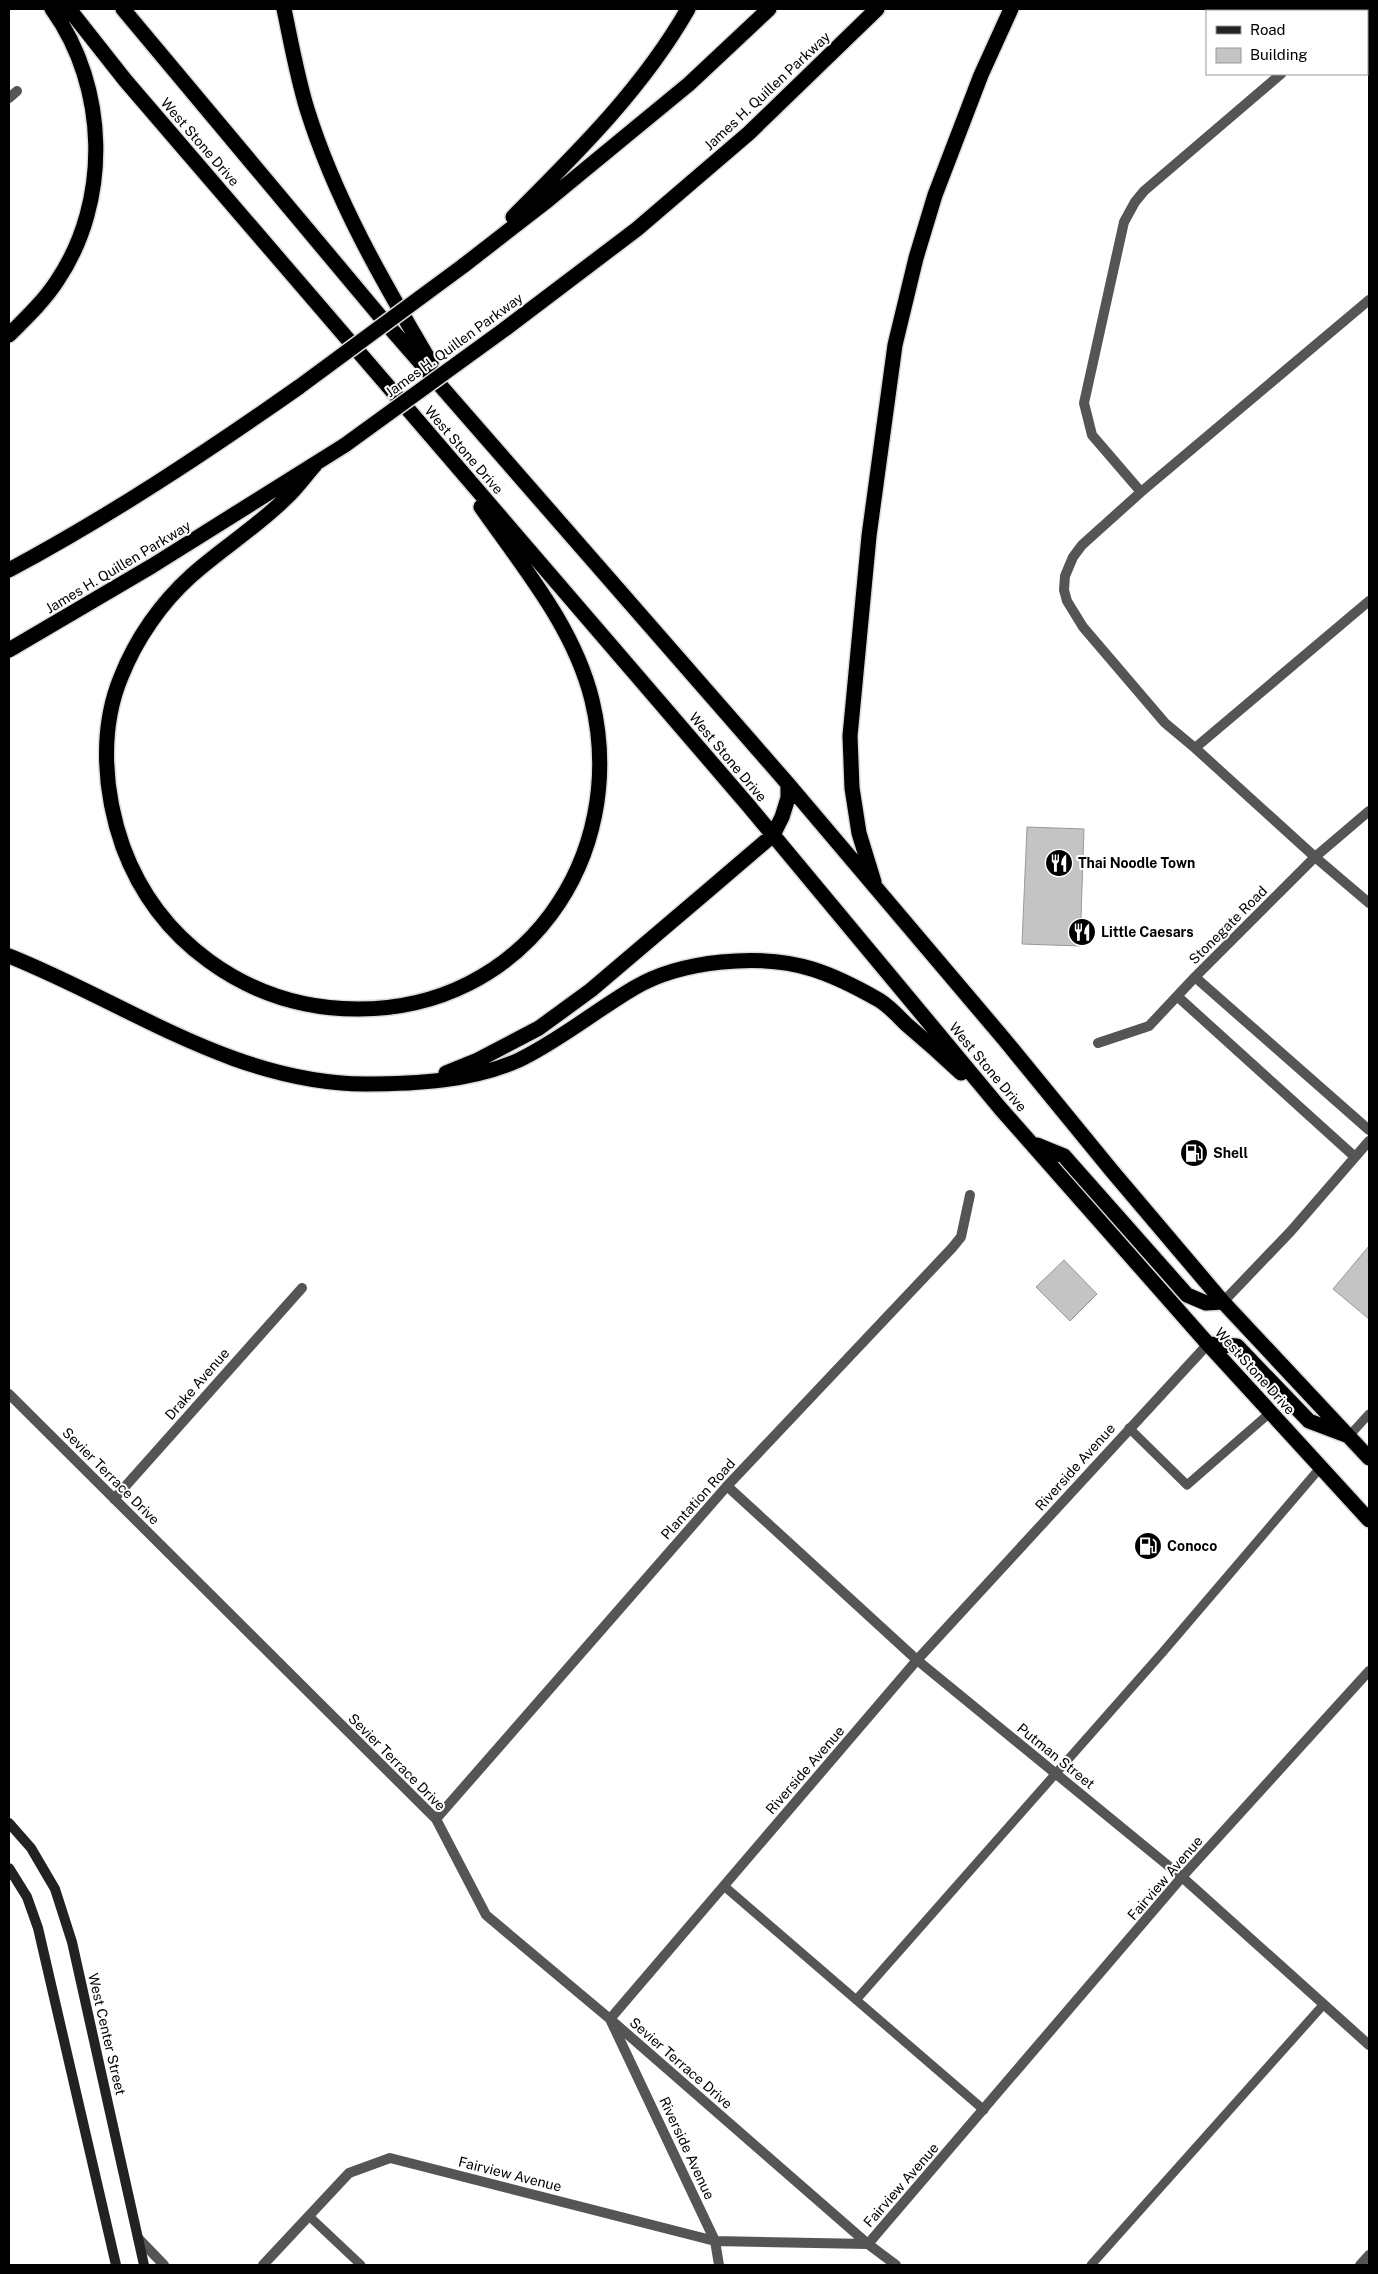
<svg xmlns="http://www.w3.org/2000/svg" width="1378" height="2274" viewBox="0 0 1378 2274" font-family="'Public Sans',sans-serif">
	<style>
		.building { fill: #c4c4c4; stroke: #999 }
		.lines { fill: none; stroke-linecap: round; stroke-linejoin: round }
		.highway-casing { stroke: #dbdbdb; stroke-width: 18 }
		.lane { stroke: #555; stroke-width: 9 }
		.street { stroke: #555; stroke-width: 10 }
		.secondary { stroke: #222; stroke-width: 10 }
		.highway { stroke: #000; stroke-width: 15 }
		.highway-bridge-casing { stroke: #dbdbdb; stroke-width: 18; stroke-linecap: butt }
		.highway-bridge { stroke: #000; stroke-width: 15 }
		.labels { text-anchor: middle; stroke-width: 4; stroke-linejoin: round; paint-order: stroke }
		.street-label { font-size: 14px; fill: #000; stroke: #fff }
		.poi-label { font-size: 14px; font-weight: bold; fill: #000; stroke: #fff; text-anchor: start }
	</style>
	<rect width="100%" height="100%" fill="#fff"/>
	<path class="building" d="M1027,827L1084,829L1080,946L1022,944Z
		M1369,1246V1319L1333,1289Z
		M1064,1260L1097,1294L1070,1321L1036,1287Z"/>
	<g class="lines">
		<g class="highway-casing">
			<path id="highway" d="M69,9L125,80L748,805L1000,1108L1208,1344L1369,1520
				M123,9L384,321L788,784L1004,1039L1112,1171L1223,1302L1369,1458
				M284,9C291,42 297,76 307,109C335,199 383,282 431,363
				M513,217C577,153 643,88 688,9
				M463,266L548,200L689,84L769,9
				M505,329L637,229L749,133L877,9
				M9,335C26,318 44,301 57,281C111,201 108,87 52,9
				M315,465C305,476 297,488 286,498C257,527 221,549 191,576C161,603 136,639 121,677C99,730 104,793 123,847C140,893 169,932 209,961C253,993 303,1009 357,1009C523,1010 630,858 592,700C574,627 523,567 481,507
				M9,570C110,516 205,453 299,387
				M9,650L152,566L345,445
				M874,882L859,833L852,788L850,736L869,536L895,345L916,258L935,195L981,75L1011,9
				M9,956C127,1003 233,1083 365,1084C416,1084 472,1081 519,1060C560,1040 595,1011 634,988C681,960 761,953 812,969C835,976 858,988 879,1000C889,1006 898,1016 906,1024C925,1040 943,1056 961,1073
				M446,1073L478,1060L539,1028L591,990L711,888L773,835L782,817L788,798V784
				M1037,1145L1064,1156L1187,1295L1206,1303L1223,1302
				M1208,1344L1237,1346L1309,1421L1346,1435"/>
		</g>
		<path class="lane" d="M1129,1428L1187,1485L1271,1412
			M1349,1436L1369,1414
			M724,1886L984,2110
			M856,2000L1162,1653L1320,1468
			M309,2216L361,2265
			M1091,2265L1324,2004"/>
		<path class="street" d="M1354,11L1357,9
			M9,98L17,91
			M1141,492L1092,435L1084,403L1124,222L1135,202L1144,191L1281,74
			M1369,601L1195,748L1315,857L1369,903
			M1195,748L1165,723L1083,627L1067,601L1064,590L1065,576L1073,557L1082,545L1141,492L1369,300
			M1195,977L1369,1130
			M1177,996L1355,1157
			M1098,1043L1149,1026L1195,977L1315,857L1369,811
			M1223,1302L1291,1231L1369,1141
			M9,1394L436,1819L486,1915L610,2019L868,2244L896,2265
			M727,1486L917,1660L1182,1877L1369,2045
			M114,1499L302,1288
			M436,1819L727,1486L952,1248L961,1237L970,1195
			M138,2238L164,2265
			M263,2265L349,2173L390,2158L715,2241L868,2244L1182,1877L1369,1671
			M719,2265L715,2241L610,2019L917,1660L1208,1344
			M1360,2265L1369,2255"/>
		<path class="secondary" d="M9,1823L31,1848L55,1889L72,1942L144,2265
			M9,1868L27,1897L38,1928L116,2265"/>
		<use href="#highway" class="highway"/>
		<g class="highway-bridge-casing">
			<path id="highway-bridge" d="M299,387L463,266
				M345,445L505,329"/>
		</g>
		<use href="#highway-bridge" class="highway-bridge"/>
	</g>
	<defs>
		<g id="restaurant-disc" transform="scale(1.4375)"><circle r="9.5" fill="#000" stroke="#fff"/><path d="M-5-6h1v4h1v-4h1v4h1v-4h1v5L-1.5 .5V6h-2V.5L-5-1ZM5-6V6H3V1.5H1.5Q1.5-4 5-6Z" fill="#fff"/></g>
		<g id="fuel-disc" transform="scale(1.4375)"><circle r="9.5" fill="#000" stroke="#fff"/><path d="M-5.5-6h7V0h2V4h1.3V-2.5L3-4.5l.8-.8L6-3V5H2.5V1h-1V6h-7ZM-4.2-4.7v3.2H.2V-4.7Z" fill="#fff"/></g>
	</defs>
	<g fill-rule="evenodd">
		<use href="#restaurant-disc" x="1059" y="863"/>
		<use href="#restaurant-disc" x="1082" y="932"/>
		<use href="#fuel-disc" x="1194" y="1153"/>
		<use href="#fuel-disc" x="1148" y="1546"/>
	</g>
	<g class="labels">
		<g class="street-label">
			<text transform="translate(767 91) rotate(-43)" y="5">James H. Quillen Parkway</text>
			<text transform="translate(200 142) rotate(49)" y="5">West Stone Drive</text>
			<text transform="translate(454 345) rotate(-36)" y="5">James H. Quillen Parkway</text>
			<text transform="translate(464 450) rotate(49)" y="5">West Stone Drive</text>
			<text transform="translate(118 567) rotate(-31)" y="5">James H. Quillen Parkway</text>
			<text transform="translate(728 757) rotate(50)" y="5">West Stone Drive</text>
			<text transform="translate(1228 925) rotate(-45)" y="5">Stonegate Road</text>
			<text transform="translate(988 1067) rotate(50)" y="5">West Stone Drive</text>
			<text transform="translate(1255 1371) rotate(48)" y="5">West Stone Drive</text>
			<text transform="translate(197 1384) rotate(-49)" y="5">Drake Avenue</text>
			<text transform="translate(1075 1467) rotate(-48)" y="5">Riverside Avenue</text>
			<text transform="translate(111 1476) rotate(45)" y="5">Sevier Terrace Drive</text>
			<text transform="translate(698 1499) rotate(-48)" y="5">Plantation Road</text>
			<text transform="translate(1056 1756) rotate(39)" y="5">Putman Street</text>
			<text transform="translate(397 1762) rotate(45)" y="5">Sevier Terrace Drive</text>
			<text transform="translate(805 1770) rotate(-49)" y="5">Riverside Avenue</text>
			<text transform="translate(1165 1878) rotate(-49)" y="5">Fairview Avenue</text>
			<text transform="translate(107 2034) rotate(77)" y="5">West Center Street</text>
			<text transform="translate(681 2063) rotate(41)" y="5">Sevier Terrace Drive</text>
			<text transform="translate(687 2148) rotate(65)" y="5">Riverside Avenue</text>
			<text transform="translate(510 2174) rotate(14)" y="5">Fairview Avenue</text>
			<text transform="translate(901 2185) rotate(-49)" y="5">Fairview Avenue</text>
		</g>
		<g class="poi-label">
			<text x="1078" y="868">Thai Noodle Town</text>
			<text x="1101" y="937">Little Caesars</text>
			<text x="1213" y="1158">Shell</text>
			<text x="1167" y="1551">Conoco</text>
		</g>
	</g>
	<rect width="1378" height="2274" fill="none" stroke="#000000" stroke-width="20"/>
	<rect x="1206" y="10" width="162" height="65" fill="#ffffff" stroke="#999999"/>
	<rect x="1216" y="26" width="25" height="8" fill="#222222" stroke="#999999"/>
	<text x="1250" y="35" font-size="15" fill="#000000">Road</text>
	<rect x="1216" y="48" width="25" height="15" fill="#c4c4c4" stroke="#999999"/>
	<text x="1250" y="60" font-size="15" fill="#000000">Building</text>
</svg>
